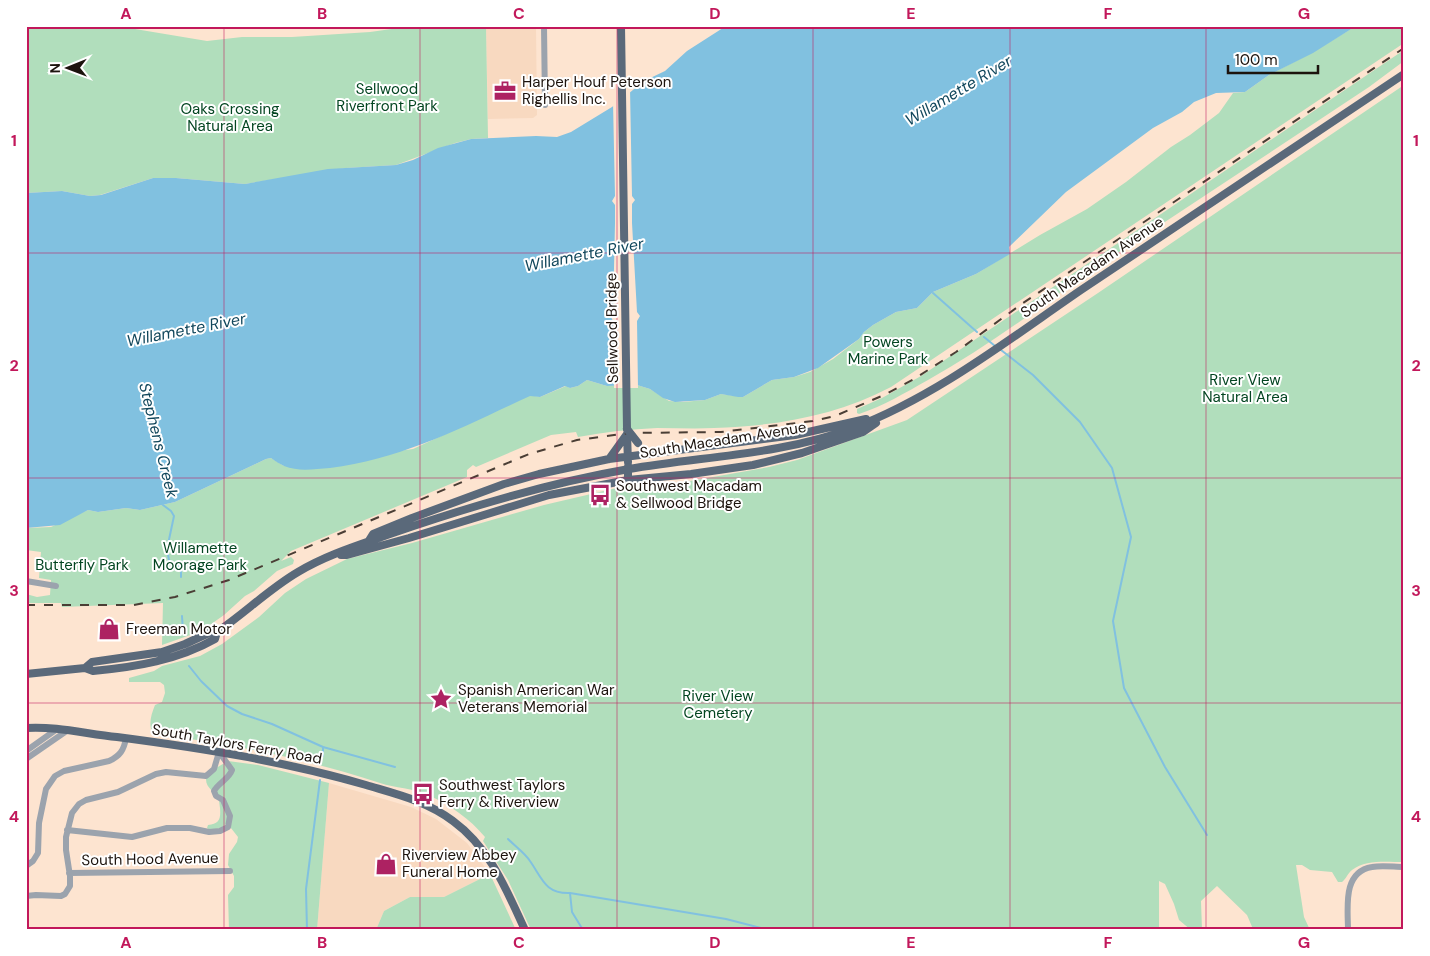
<svg xmlns="http://www.w3.org/2000/svg" width="1430" height="956" viewBox="0 0 1430 956" font-family="'DM Sans',sans-serif">
	<style>
		.built { fill: #f8d9c0 }
		.green { fill: #b1debc }
		.water { fill: #81c1e0 }
		.pier { fill: #fde4d0 }
		.lines { fill: none; stroke-linecap: round; stroke-linejoin: round }
		.stream { stroke: #81c1e0; stroke-width: 2 }
		.minor { stroke: #9ba3ad; stroke-width: 6 }
		.major { stroke: #5a697a; stroke-width: 8 }
		.rail { stroke: #4a3e35; stroke-width: 2; stroke-dasharray: 9 9; stroke-linecap: butt }
		.major-bridge { stroke: #5a697a; stroke-width: 8 }
		.grid { fill: none; stroke: #c2185b; stroke-width: 1; stroke-opacity: 0.55 }
		.labels { text-anchor: middle; stroke-width: 4; stroke-linejoin: round; paint-order: stroke }
		.poi-label { font-size: 15px; fill: #1c130d; stroke: #fff; text-anchor: start }
		.park-label { font-size: 15px; fill: #034521; stroke: #fff }
		.street-label { font-size: 15px; fill: #1c130d; stroke: #fff }
		.water-label { font-size: 16px; font-style: italic; fill: #11475c; stroke: #fff }
		.neatline { fill: none; stroke: #c2185b; stroke-width: 2 }
		.grid-label { font-size: 16px; text-anchor: middle; font-weight: bold; fill: #c2185b }
	</style>
	<rect width="100%" height="100%" fill="#fde4d0"/>
	<path class="built" d="M486,26H536L537,115L533,118L488,119Z
		M329,783L411,807L436,819L467,843L490,874L444,897H410L384,911L376,930H317Z"/>
	<path class="green" d="M26,26H117L207,41L242,37H292L370,32L413,26H486L488,138L471,139L455,143L396,165L346,168L245,184L176,178H153L100,195L90,196L62,191L26,193Z
		M1356,26H1404V43L891,387C836,416 776,426 714,428C695,429 676,428 657,428C631,429 604,432 578,437L576,432L551,435L476,467L473,465L467,470V477L291,551L281,561L291,557L294,560L293,564L277,571L254,591L245,596L224,615L207,627L193,634L162,645L163,603L62,607L61,603H26V594L37,597L50,595L51,580L39,578L41,552L26,550V528L51,527L88,510L98,512L126,508L140,510L175,502L266,459L271,458L284,466L413,449L530,395L540,397L566,386L570,388L578,386L587,380L607,386L637,385L650,389L669,401L683,402L705,400L721,394L743,397L772,380L794,377L810,372L833,359L859,339L864,332L873,325L896,312L917,308L933,292L976,274L1040,235L1087,209L1126,182L1171,147L1190,135L1219,113L1233,93L1245,92L1269,75L1313,52Z
		M1404,50V61L1369,87L1065,288L1060,293C1017,324 974,354 928,380C905,393 883,406 859,414L857,413V409L882,398L921,376Z
		M1404,85V862C1387,862 1366,859 1352,870C1348,873 1346,879 1342,882H1338L1332,872L1310,870L1302,865H1296L1304,917L1310,930L1253,929L1247,915L1217,886L1201,901L1202,930H1191L1179,920L1174,904L1165,884L1159,881V930H531L508,880L483,841L485,837C470,819 449,804 428,795C413,788 395,788 380,783C306,759 230,743 153,734C148,725 151,715 155,705L162,702L165,693L164,685L160,682H129V678L154,671L162,666L200,656L222,644L259,617L285,593L306,579L347,559L412,543L544,505L621,487L641,484H673L769,467L797,460L907,420L1098,293Z
		M228,761L258,765L329,783L317,930H229L228,895L234,887V876L228,865L229,854L237,842L238,837L227,823L221,828L210,830L207,828L208,825C219,824 221,819 220,808C220,807 219,801 219,799C215,791 206,789 206,779L216,768Z
		M490,874L516,930H376L384,911L410,897H444Z"/>
	<path class="water" d="M726,26H1356L1313,53L1269,75L1245,92L1216,93L1194,102L1182,112L1153,128L1066,192L1009,247L1010,254L976,274L933,292L917,308L896,312L873,325L864,332L859,339L818,368L794,377L772,380L743,397H738L721,394L705,400L675,402L663,398L650,389L637,385L607,386L587,380L578,386L570,388L565,386L540,397L530,396C465,426 403,459 330,468C314,469 299,472 284,466C280,464 275,461 271,458L266,459L175,502L140,510L126,508L98,512L88,510L60,525L26,528V193L62,191L90,196L101,195L153,178H176L245,184L328,169L396,165L413,160L438,148L471,139L536,136L557,137L571,132L612,107L644,81L665,71L687,51Z"/>
	<path class="pier" d="M630,88L632,196L635,200L632,204V223L637,312L640,316L637,321L638,388H614L613,321L611,317L613,313L615,223V205L612,201L615,196L613,102Z"/>
	<g class="lines">
		<path class="stream" d="M933,293L977,332
			M984,337L995,346
			M1001,350L1033,375L1080,422L1112,468L1131,537L1113,621L1124,688L1165,767L1207,835
			M163,505L171,511L174,516L167,549L169,560L181,568V577
			M182,616L183,632
			M189,666L201,681L227,706L242,714L272,724L323,747V756
			M323,747L395,767
			M508,839C515,846 525,853 530,861C542,878 545,894 570,893L572,912L583,930
			M570,893L726,919L769,930
			M307,930L306,889L320,780"/>
		<path class="minor" d="M544,26L545,105
			M26,581L56,586
			M26,751L57,729
			M26,759L68,730
			M67,830L132,837L167,828H190L209,832L220,831L228,827L230,816L223,800L216,796L214,791C218,783 229,779 232,770L219,752
			M26,866L33,861L38,853L39,823L46,789L55,776L64,771L109,761C120,756 124,750 126,738
			M69,873L230,871
			M26,896L36,895L61,896L65,894L70,886V876L66,850V837L72,813L79,804L86,800L118,792L156,774L166,772L206,776L214,769L219,752
			M1348,930C1348,908 1342,872 1372,867C1382,865 1394,867 1404,867"/>
		<path class="major" d="M621,26L627,429
			M627,434L628,462
			M609,459L627,434
			M368,542L373,534L412,518L504,484L539,474L609,459L795,435L866,419
			M341,555H347L409,538L549,495L628,480L691,474L753,465L802,453L863,432L876,423
			M85,668L92,662L162,652L185,644L211,632H217C245,613 269,589 298,572C326,555 359,545 390,534C468,507 548,483 629,469C703,456 782,455 853,428C935,397 1008,340 1081,290C1189,218 1296,146 1404,74
			M26,674L85,668L93,671C136,667 178,660 215,639L217,632
			M26,728C56,726 87,734 117,737C201,748 284,761 366,785C396,794 427,801 453,821C490,848 506,889 525,930"/>
		<path class="rail" d="M26,605H134L175,597L229,580L529,454L577,440L630,433L721,432L813,421L835,416L884,395L914,379L956,352L1023,303L1404,48"/>
		<path class="major-bridge" d="M627,429L638,443
			M628,467V478"/>
	</g>
	<path class="grid" d="M224,26V930M420,26V930M617,26V930M813,26V930M1010,26V930M1206,26V930M26,253H1404M26,478H1404M26,703H1404"/>
	<defs>
		<g id="office-bare" transform="scale(1.725)"><path d="M-6-3h4V-5.5h4V-3h4V5H-6ZM-1-4.5V-3h2v-1.5ZM-6 0V1H6V0Z" fill="#ad2262" stroke="#fff" stroke-width="2.5" paint-order="stroke"/></g>
		<g id="bus-bare" transform="scale(1.725)"><path d="M-5-6H5V4H4V6H2V4H-2V6H-4V4H-5ZM-3.5-4V0h7V-4ZM-3.5 1.2v1.5H-2V1.2ZM2 1.2v1.5H3.5V1.2Z" fill="#ad2262" stroke="#fff" stroke-width="2.5" paint-order="stroke"/></g>
		<g id="shop-bare" transform="scale(1.725)"><path d="M-5-2.5h2.3a2.7 3.5 0 0 1 5.4 0H5L5.5 6h-11ZM-1.5-2.5h3a1.5 2.3 0 0 0-3 0Z" fill="#ad2262" stroke="#fff" stroke-width="2.5" paint-order="stroke"/></g>
		<g id="sight-bare" transform="scale(1.725)"><path d="M0-6L1.8-2.2L6-1.7L2.9 1.2L3.7 5.4L0 3.3L-3.7 5.4L-2.9 1.2L-6-1.7L-1.8-2.2Z" fill="#ad2262" stroke="#fff" stroke-width="2.5" paint-order="stroke"/></g>
	</defs>
	<g fill-rule="evenodd">
		<use href="#office-bare" x="505" y="91"/>
		<use href="#bus-bare" x="600" y="495"/>
		<use href="#shop-bare" x="109" y="629"/>
		<use href="#sight-bare" x="441" y="699"/>
		<use href="#bus-bare" x="423" y="794"/>
		<use href="#shop-bare" x="386" y="864"/>
	</g>
	<g class="labels">
		<g class="poi-label">
			<text x="522" y="87">Harper Houf Peterson<tspan x="522" dy="17">Righellis Inc.</tspan></text>
			<text x="616" y="491">Southwest Macadam<tspan x="616" dy="17">&amp; Sellwood Bridge</tspan></text>
			<text x="126" y="634">Freeman Motor</text>
			<text x="458" y="695">Spanish American War<tspan x="458" dy="17">Veterans Memorial</tspan></text>
			<text x="439" y="790">Southwest Taylors<tspan x="439" dy="17">Ferry &amp; Riverview</tspan></text>
			<text x="402" y="860">Riverview Abbey<tspan x="402" dy="17">Funeral Home</tspan></text>
		</g>
		<g class="park-label">
			<text x="387" y="94">Sellwood<tspan x="387" dy="17">Riverfront Park</tspan></text>
			<text x="230" y="114">Oaks Crossing<tspan x="230" dy="17">Natural Area</tspan></text>
			<text x="888" y="347">Powers<tspan x="888" dy="17">Marine Park</tspan></text>
			<text x="1245" y="385">River View<tspan x="1245" dy="17">Natural Area</tspan></text>
			<text x="200" y="553">Willamette<tspan x="200" dy="17">Moorage Park</tspan></text>
			<text x="82" y="570">Butterfly Park</text>
			<text x="718" y="701">River View<tspan x="718" dy="17">Cemetery</tspan></text>
		</g>
		<g class="street-label">
			<text transform="translate(1092 267) rotate(-34)" y="5">South Macadam Avenue</text>
			<text transform="translate(612 328) rotate(-91)" y="5">Sellwood Bridge</text>
			<text transform="translate(723 440) rotate(-9)" y="5">South Macadam Avenue</text>
			<text transform="translate(237 744) rotate(10)" y="5">South Taylors Ferry Road</text>
			<text transform="translate(150 859) rotate(-1)" y="5">South Hood Avenue</text>
		</g>
		<g class="water-label">
			<text transform="translate(958 90) rotate(-31)" y="6">Willamette River</text>
			<text transform="translate(584 254) rotate(-11)" y="6">Willamette River</text>
			<text transform="translate(186 329) rotate(-11)" y="6">Willamette River</text>
			<text transform="translate(159 440) rotate(76)" y="6">Stephens Creek</text>
		</g>
	</g>
	<rect width="1430" height="956" fill="none" stroke="#ffffff" stroke-width="55"/>
	<g transform="translate(68 68) rotate(269)" stroke="#ffffff" stroke-width="4" paint-order="stroke">
	<path d="M0-4L9 19L0 12L-9 19Z" fill="#1c130d"/>
	<text y="-8" font-size="14" font-weight="bold" text-anchor="middle" fill="#1c130d">N</text>
	</g>
	<path d="M1228 65v8h90v-8" fill="none" stroke="#1c130d" stroke-width="2.5"/>
	<text x="1235" y="65" font-size="15" fill="#1c130d" stroke="#ffffff" stroke-width="4" paint-order="stroke">100 m</text>
	<rect x="28" y="28" width="1374" height="900" class="neatline"/>
	<g class="grid-label">
		<text x="126" y="19">A</text>
		<text x="322" y="19">B</text>
		<text x="519" y="19">C</text>
		<text x="715" y="19">D</text>
		<text x="911" y="19">E</text>
		<text x="1108" y="19">F</text>
		<text x="1304" y="19">G</text>
		<text x="14" y="146">1</text>
		<text x="1416" y="146">1</text>
		<text x="14" y="371">2</text>
		<text x="1416" y="371">2</text>
		<text x="14" y="596">3</text>
		<text x="1416" y="596">3</text>
		<text x="14" y="822">4</text>
		<text x="1416" y="822">4</text>
		<text x="126" y="948">A</text>
		<text x="322" y="948">B</text>
		<text x="519" y="948">C</text>
		<text x="715" y="948">D</text>
		<text x="911" y="948">E</text>
		<text x="1108" y="948">F</text>
		<text x="1304" y="948">G</text>
	</g>
</svg>
